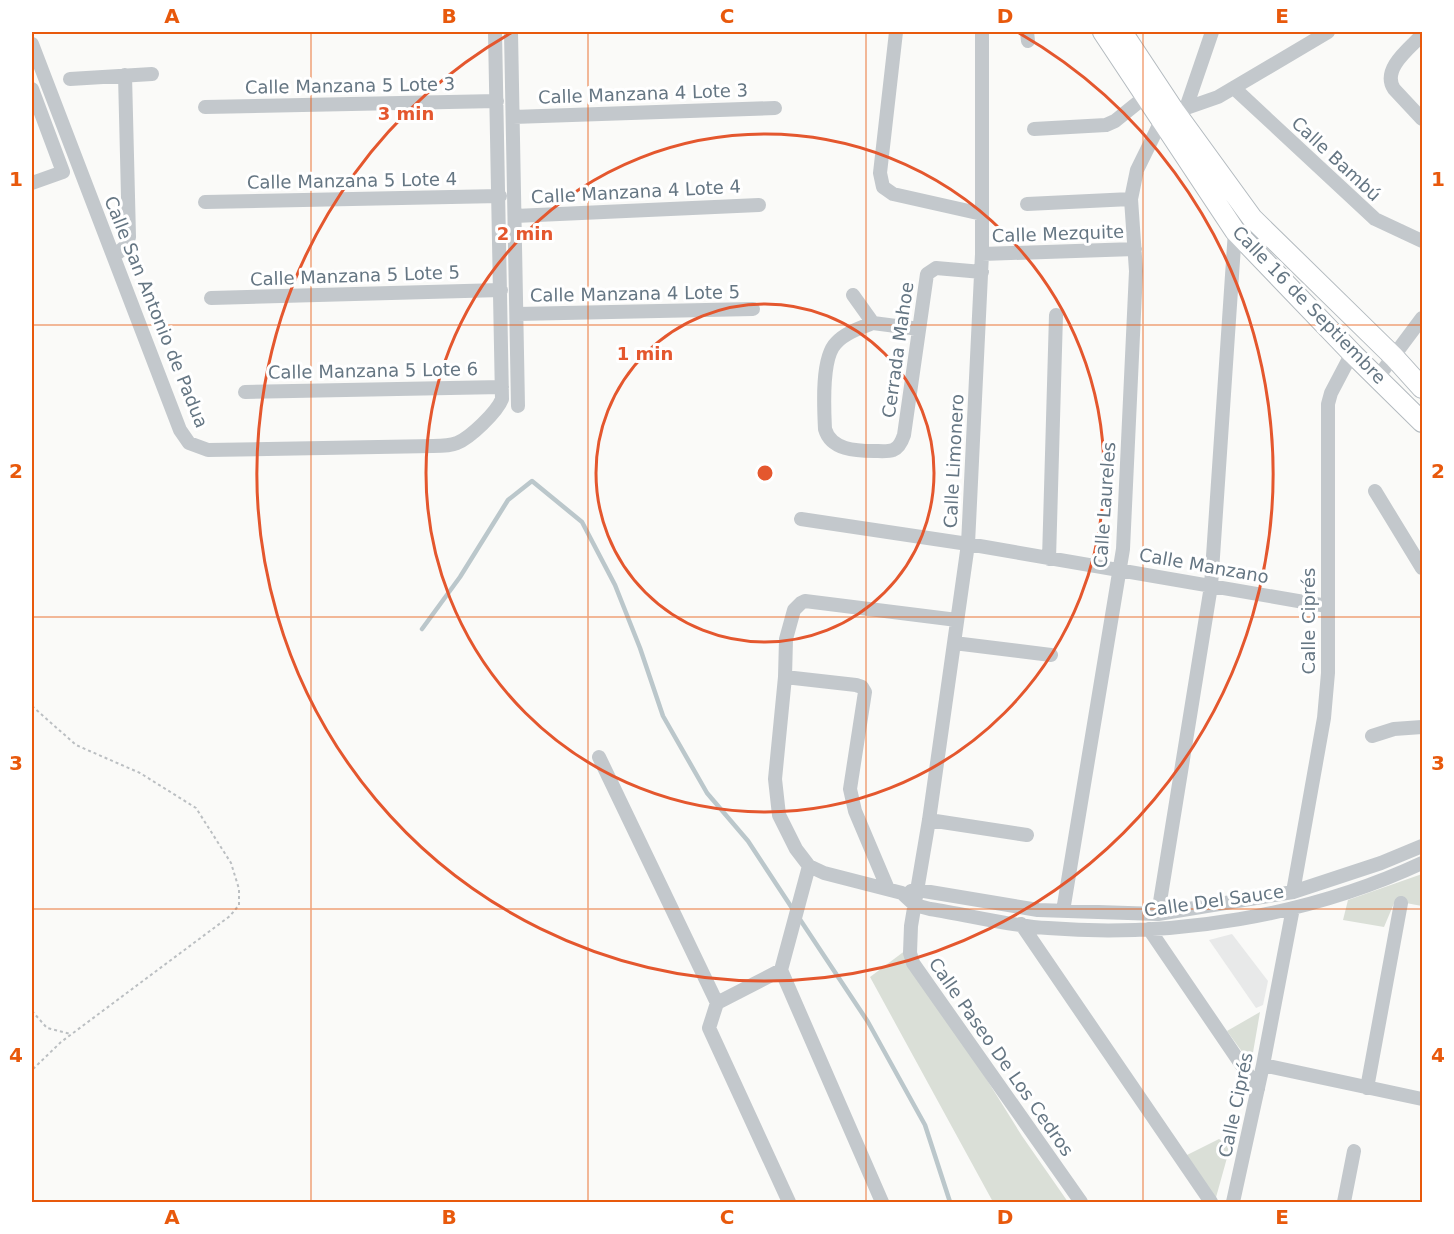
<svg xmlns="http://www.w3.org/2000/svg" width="1454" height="1234" viewBox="0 0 1454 1234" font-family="'DejaVu Sans',sans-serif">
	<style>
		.built { fill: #e8e9e9 }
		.green { fill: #dadfd7 }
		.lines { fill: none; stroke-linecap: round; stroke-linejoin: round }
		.stream { stroke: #bbc7cb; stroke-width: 4.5 }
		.secondary-casing { stroke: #b3babf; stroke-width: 22 }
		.path { stroke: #bbbfc2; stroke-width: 2; stroke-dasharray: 3 3; stroke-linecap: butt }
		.street { stroke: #c3c8cc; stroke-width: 14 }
		.secondary { stroke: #fff; stroke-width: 20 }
		.grid { fill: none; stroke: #e8590c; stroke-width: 1.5; stroke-opacity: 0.55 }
		.ring { fill: none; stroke: #e4572e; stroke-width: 3 }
		.labels { text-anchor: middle; stroke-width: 6; stroke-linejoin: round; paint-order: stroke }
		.street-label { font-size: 18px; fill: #657683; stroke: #fff }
		.centre { fill: #e4572e; stroke: #fff; stroke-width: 3 }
		.ring-label { font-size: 18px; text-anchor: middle; font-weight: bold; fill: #e4572e; stroke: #fff; stroke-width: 6; stroke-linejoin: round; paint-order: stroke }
		.neatline { fill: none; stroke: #e8590c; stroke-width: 2 }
		.grid-label { font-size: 20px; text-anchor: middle; font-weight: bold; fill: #e8590c }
	</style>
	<rect width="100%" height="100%" fill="#fafaf8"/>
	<path class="built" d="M1232,934L1268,981L1263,1005L1256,1008L1209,940Z"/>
	<path class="green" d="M1422,874V906L1395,901L1384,927L1343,920L1348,900Z
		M906,950L1022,1136L1068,1202H993L870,977Z
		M1260,1012L1251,1064L1227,1031Z
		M1219,1139L1230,1147L1215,1201L1181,1158Z"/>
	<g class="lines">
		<path class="stream" d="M422,629L460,577L508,500L532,481L582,522L615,585L640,648L663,716L707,793L748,841L794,911
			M799,918L868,1022L925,1125L950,1202"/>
		<g class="secondary-casing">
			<path id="secondary" d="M1103,32L1235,231L1352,353L1422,422
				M1122,32L1175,112L1252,218L1394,357L1422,388"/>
		</g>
		<path class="path" d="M32,706L76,745L140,773L196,808L231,863L239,889V905L230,916L61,1042L32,1070
			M32,1011L47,1028L71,1034"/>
		<path class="street" d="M511,32L518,406
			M896,32L880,173L883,187L893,194L982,214
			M982,32V254L968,544L929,820L911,926L910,953L913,963L1081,1202
			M1027,32L1028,41
			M1422,35C1410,48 1381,69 1394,89L1422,119
			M32,44L180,430L189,443L208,450L433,446C441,446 450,446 457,443C470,438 497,412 502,399L495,32
			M70,79L152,74
			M1234,88L1375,219L1422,241
			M32,89L63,172L32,183
			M205,107L497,101
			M1186,108L1212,32
			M513,117L775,108
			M1034,129L1106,125L1115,121L1146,96
			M205,202L500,196
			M1027,204L1131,199
			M515,216L759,205
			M982,254L1135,249
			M114,256L126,246L129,237L125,75
			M853,295L873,323L919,329
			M211,298L501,290
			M517,314L753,309
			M873,323C860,328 845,333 836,343C821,358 824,408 825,429C831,450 856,451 874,451C879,451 888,452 893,450C899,448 902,441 904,435L927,274L936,268L982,272
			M1378,377L1422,318
			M245,392L502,387
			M1375,491L1422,568
			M801,519L968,544L1327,606
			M1049,559L1056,315
			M957,620L805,601L801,603L794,610L786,639L785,677L775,779L779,815L796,849L809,866L824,873L902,893L915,905L930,909C969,915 1009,926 1048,928C1174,938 1308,916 1422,863
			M954,643L1051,655
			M785,677L856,685L862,687L865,692L850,789L855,811L888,889
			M1372,736L1394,729L1422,727
			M599,757L717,1003L709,1028L789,1202
			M929,820L1027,835
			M911,891L918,890L1038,910L1158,914L1293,892L1381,863L1422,846
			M1293,892L1324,718L1328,673V404L1331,393L1352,353
			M1063,911L1123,549L1136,271L1131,199L1137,170L1162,119L1175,112L1218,97L1328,32
			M1158,914L1211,586L1235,231
			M1021,924L1211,1202
			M1149,929L1258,1089
			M781,970L809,866
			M717,1003L781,970L882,1202
			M1263,1065L1422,1099
			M1367,1088L1401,903
			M1233,1202L1263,1065L1293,908
			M1344,1202L1354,1151"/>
		<use href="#secondary" class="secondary"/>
	</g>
	<path class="grid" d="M311,32V1202M588,32V1202M866,32V1202M1143,32V1202M32,325H1422M32,617H1422M32,909H1422"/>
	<g class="ring">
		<circle cx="765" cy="473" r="169"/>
		<circle cx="765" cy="473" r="339"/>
		<path d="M1019 33A508 508 0 1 1 511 33"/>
	</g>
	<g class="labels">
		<g class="street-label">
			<text transform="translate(350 86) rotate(-1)" y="6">Calle Manzana 5 Lote 3</text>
			<text transform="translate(643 94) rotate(-2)" y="6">Calle Manzana 4 Lote 3</text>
			<text transform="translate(1336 159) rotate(43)" y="6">Calle Bambú</text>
			<text transform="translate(352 181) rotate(-1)" y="6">Calle Manzana 5 Lote 4</text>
			<text transform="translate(636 192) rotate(-3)" y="6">Calle Manzana 4 Lote 4</text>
			<text transform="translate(1058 234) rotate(-2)" y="6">Calle Mezquite</text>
			<text transform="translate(355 276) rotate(-2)" y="6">Calle Manzana 5 Lote 5</text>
			<text transform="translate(635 294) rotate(-1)" y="6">Calle Manzana 4 Lote 5</text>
			<text transform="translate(1309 305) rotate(46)" y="6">Calle 16 de Septiembre</text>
			<text transform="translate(156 312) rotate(68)" y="6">Calle San Antonio de Padua</text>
			<text transform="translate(898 350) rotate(-82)" y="6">Cerrada Mahoe</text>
			<text transform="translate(373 371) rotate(-1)" y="6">Calle Manzana 5 Lote 6</text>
			<text transform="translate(954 461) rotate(-87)" y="6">Calle Limonero</text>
			<text transform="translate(1105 505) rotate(-86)" y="6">Calle Laureles</text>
			<text transform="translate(1204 566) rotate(10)" y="6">Calle Manzano</text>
			<text transform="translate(1309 621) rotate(-90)" y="6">Calle Ciprés</text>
			<text transform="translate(1214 901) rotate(-8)" y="6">Calle Del Sauce</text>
			<text transform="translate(1001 1057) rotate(55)" y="6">Calle Paseo De Los Cedros</text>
			<text transform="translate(1236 1105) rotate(-78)" y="6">Calle Ciprés</text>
		</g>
	</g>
	<circle cx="765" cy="473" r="9" class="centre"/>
	<g class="ring-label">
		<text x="406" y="120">3 min</text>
		<text x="525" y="240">2 min</text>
		<text x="645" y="360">1 min</text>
	</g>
	<rect width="1454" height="1234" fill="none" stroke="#ffffff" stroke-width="66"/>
	<rect x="33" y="33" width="1388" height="1168" class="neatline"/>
	<g class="grid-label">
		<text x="172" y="23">A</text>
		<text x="449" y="23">B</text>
		<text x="727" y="23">C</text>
		<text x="1005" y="23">D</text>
		<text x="1282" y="23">E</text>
		<text x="16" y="186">1</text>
		<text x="1438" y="186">1</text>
		<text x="16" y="478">2</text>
		<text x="1438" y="478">2</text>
		<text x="16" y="770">3</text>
		<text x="1438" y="770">3</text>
		<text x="16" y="1062">4</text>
		<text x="1438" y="1062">4</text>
		<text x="172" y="1224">A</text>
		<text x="449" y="1224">B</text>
		<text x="727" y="1224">C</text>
		<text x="1005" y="1224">D</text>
		<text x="1282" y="1224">E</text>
	</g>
</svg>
